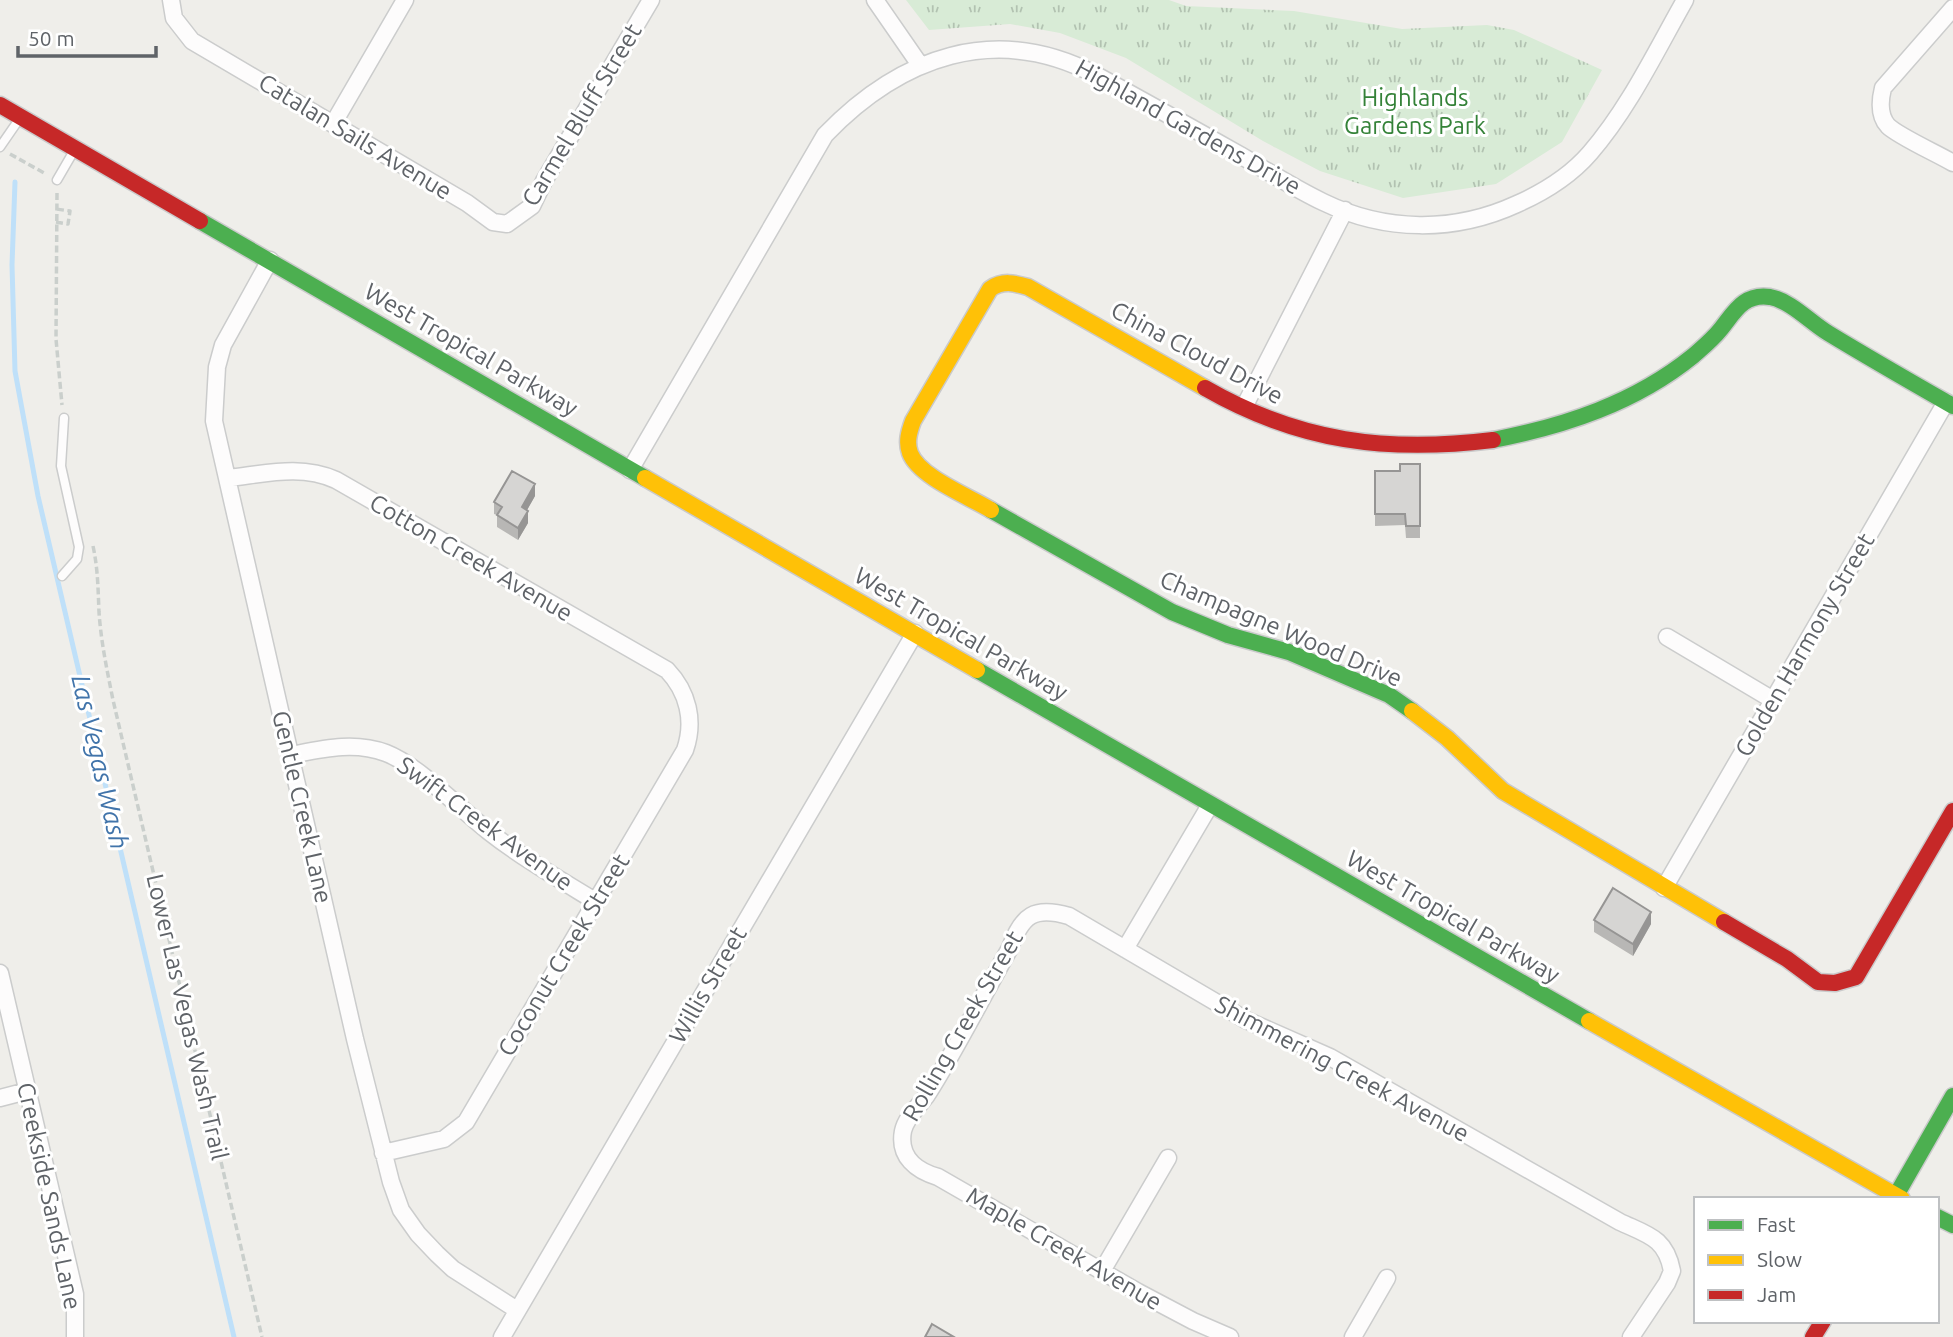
<svg xmlns="http://www.w3.org/2000/svg" width="1953" height="1337" viewBox="0 0 1953 1337" font-family="Ubuntu,sans-serif">
	<style>
		.park { fill: url(#park-tufts) }
		.lines { fill: none; stroke-linecap: round; stroke-linejoin: round }
		.stream { stroke: #bfe0f9; stroke-width: 5 }
		.lane-casing { stroke: #cbcccc; stroke-width: 11 }
		.street-casing { stroke: #cbcccc; stroke-width: 19 }
		.fast-casing { stroke: #cacacb; stroke-width: 19 }
		.slow-casing { stroke: #cacacb; stroke-width: 19 }
		.jam-casing { stroke: #cacacb; stroke-width: 19 }
		.path { stroke: #cacfcc; stroke-width: 3.5; stroke-dasharray: 7 3.5; stroke-linecap: butt }
		.lane { stroke: #fdfcfc; stroke-width: 8 }
		.street { stroke: #fdfcfc; stroke-width: 16 }
		.fast { stroke: #4caf50; stroke-width: 16 }
		.slow { stroke: #ffc107; stroke-width: 16 }
		.jam { stroke: #c62828; stroke-width: 16 }
		.wall { fill: #b8b7b5 }
		.shaded-wall { fill: #969594 }
		.building { fill: #d6d5d3; stroke: #969594; stroke-width: 2 }
		.labels { text-anchor: middle; stroke-width: 6; stroke-linejoin: round; paint-order: stroke }
		.park-label { font-size: 24px; fill: #348238; stroke: #fff }
		.street-label { font-size: 24px; fill: #5f6368; stroke: #fff }
		.water-label { font-size: 26px; font-style: italic; fill: #4174aa; stroke: #fff }
	</style>
	<defs>
		<pattern id="park-tufts" width="24" height="20" patternUnits="userSpaceOnUse" patternTransform="scale(1.75)"><rect width="24" height="20" fill="#d8ebd6"/><path d="M3 7l-1-3M5 7V3M7 7l1-3M15 17l-1-3M17 17v-4M19 17l1-3" fill="none" stroke="#b2c2b1"/></pattern>
	</defs>
	<rect width="100%" height="100%" fill="#efeeea"/>
	<path class="park" d="M906,0H1169L1186,6L1294,11L1402,29L1487,25L1514,30L1602,70L1562,142L1496,184L1403,198L1320,171L1263,141L1126,58L1060,33L1010,24L929,30Z"/>
	<g class="lines">
		<path class="stream" d="M15,182L12,265L15,371L38,496L234,1337"/>
		<g class="lane-casing">
			<path id="lane" d="M0,147L20,118
				M57,180L75,149
				M62,576L77,559L79,547L61,466L64,418"/>
		</g>
		<g class="street-casing">
			<path id="street" d="M171,0L174,18L192,41L467,203L493,222L507,224L532,206L544,181L651,0
				M875,0L920,65
				M1953,8L1883,88C1880,100 1879,116 1888,126C1898,136 1938,154 1953,163
				M333,124L405,0
				M270,260L223,345L217,367L214,421L355,1039L391,1182L401,1210L418,1234L437,1254L453,1269L517,1310
				M1244,407L1345,210
				M630,470L825,135C900,57 995,22 1096,75C1144,101 1192,128 1240,155C1267,171 1294,188 1323,202C1385,232 1454,233 1517,204C1544,192 1571,175 1590,153C1629,108 1656,51 1685,0
				M228,478C265,474 301,464 336,480L667,670C688,692 695,721 685,750L466,1122L444,1139L383,1153
				M1667,637L1773,700
				M291,755C322,749 354,741 386,753C419,766 459,808 488,831C521,857 559,879 595,901
				M1664,888L1946,402
				M1125,949L1210,805
				M0,973L75,1294V1337
				M0,1098L27,1091
				M1102,1271L1168,1158
				M502,1337L915,633
				M1230,1337L1193,1321L1138,1292L938,1177C917,1171 898,1157 903,1131C906,1117 919,1106 927,1095C957,1048 982,997 1010,948C1022,915 1034,906 1069,916L1246,1020L1330,1057L1620,1222C1648,1235 1666,1238 1672,1271L1667,1283L1631,1337
				M1353,1337L1387,1278"/>
		</g>
		<g class="fast-casing">
			<path id="fast" d="M200,221L645,478
				M1493,440C1565,426 1635,403 1693,356C1702,348 1712,340 1720,330C1734,313 1743,293 1770,297C1791,301 1810,322 1828,333C1869,358 1911,382 1953,406
				M991,510L1172,612L1228,635L1289,652L1389,695L1412,711
				M977,670L1589,1021
				M1894,1199L1953,1096
				M1937,1217L1953,1225"/>
		</g>
		<g class="slow-casing">
			<path id="slow" d="M645,478L977,670
				M991,510C970,497 919,477 910,453C906,442 909,432 913,421L990,289C1003,280 1014,283 1028,287L1205,388
				M1412,711L1447,738L1503,791L1724,922
				M1589,1021L1902,1199"/>
		</g>
		<g class="jam-casing">
			<path id="jam" d="M0,105L200,221
				M1205,388C1299,442 1387,453 1493,440
				M1724,922L1787,959L1818,982L1835,983L1856,977L1953,811
				M1813,1337L1823,1321"/>
		</g>
		<path class="path" d="M10,154L46,174
			M57,193L56,339L62,405
			M56,222L68,224L70,211L56,209
			M93,546C98,569 98,589 99,612C101,642 107,670 113,700L262,1337"/>
		<use href="#lane" class="lane"/>
		<use href="#street" class="street"/>
		<use href="#fast" class="fast"/>
		<use href="#slow" class="slow"/>
		<use href="#jam" class="jam"/>
	</g>
	<path class="wall" d="M1420,464V538H1406L1405,525L1375,526V471H1400Z
		M535,496L527,510L528,523L518,540L497,527V515L494,514V502Z
		M1594,920L1651,924L1633,956L1594,932Z"/>
	<path class="shaded-wall" d="M535,484V496L522,519V507Z
		M528,511V523L518,540V528Z
		M1651,912V924L1633,956V944Z"/>
	<path class="building" d="M1400,464H1420V526H1406L1405,514H1375V471H1400Z
		M512,471L535,484L522,507L528,511L518,528L497,515L502,507L494,502Z
		M1613,888L1651,912L1633,944L1594,920Z
		M932,1324L954,1337H925Z"/>
	<g class="labels">
		<g class="park-label">
			<text x="1415" y="106">Highlands<tspan x="1415" dy="28">Gardens Park</tspan></text>
		</g>
		<g class="street-label">
			<text transform="translate(582 115) rotate(-59)" y="8">Carmel Bluff Street</text>
			<text transform="translate(1188 127) rotate(29)" y="8">Highland Gardens Drive</text>
			<text transform="translate(355 137) rotate(31)" y="8">Catalan Sails Avenue</text>
			<text transform="translate(471 350) rotate(30)" y="8">West Tropical Parkway</text>
			<text transform="translate(1197 353) rotate(28)" y="8">China Cloud Drive</text>
			<text transform="translate(471 558) rotate(30)" y="8">Cotton Creek Avenue</text>
			<text transform="translate(1281 629) rotate(23)" y="8">Champagne Wood Drive</text>
			<text transform="translate(961 634) rotate(30)" y="8">West Tropical Parkway</text>
			<text transform="translate(1805 645) rotate(-60)" y="8">Golden Harmony Street</text>
			<text transform="translate(302 807) rotate(77)" y="8">Gentle Creek Lane</text>
			<text transform="translate(485 824) rotate(36)" y="8">Swift Creek Avenue</text>
			<text transform="translate(1453 917) rotate(30)" y="8">West Tropical Parkway</text>
			<text transform="translate(564 955) rotate(-59)" y="8">Coconut Creek Street</text>
			<text transform="translate(708 985) rotate(-60)" y="8">Willis Street</text>
			<text transform="translate(187 1017) rotate(77)" y="8">Lower Las Vegas Wash Trail</text>
			<text transform="translate(963 1026) rotate(-60)" y="8">Rolling Creek Street</text>
			<text transform="translate(1342 1069) rotate(28)" y="8">Shimmering Creek Avenue</text>
			<text transform="translate(49 1196) rotate(78)" y="8">Creekside Sands Lane</text>
			<text transform="translate(1064 1249) rotate(30)" y="8">Maple Creek Avenue</text>
		</g>
		<g class="water-label">
			<text transform="translate(100 762) rotate(77)" y="9">Las Vegas Wash</text>
		</g>
	</g>
	<rect x="1694" y="1197" width="245" height="126" fill="#ffffff" stroke="#bfc1c3" stroke-width="2"/>
	<rect x="1708" y="1220" width="35" height="10" fill="#4caf50" stroke="#bfc1c3" stroke-width="2"/>
	<text x="1757" y="1232" font-size="21" fill="#5f6368">Fast</text>
	<rect x="1708" y="1255" width="35" height="10" fill="#ffc107" stroke="#bfc1c3" stroke-width="2"/>
	<text x="1757" y="1267" font-size="21" fill="#5f6368">Slow</text>
	<rect x="1708" y="1290" width="35" height="10" fill="#c62828" stroke="#bfc1c3" stroke-width="2"/>
	<text x="1757" y="1302" font-size="21" fill="#5f6368">Jam</text>
	<path d="M18 46v10h138v-10" fill="none" stroke="#5f6368" stroke-width="3.5"/>
	<text x="28" y="46" font-size="21" fill="#5f6368" stroke="#ffffff" stroke-width="5" paint-order="stroke">50 m</text>
</svg>
